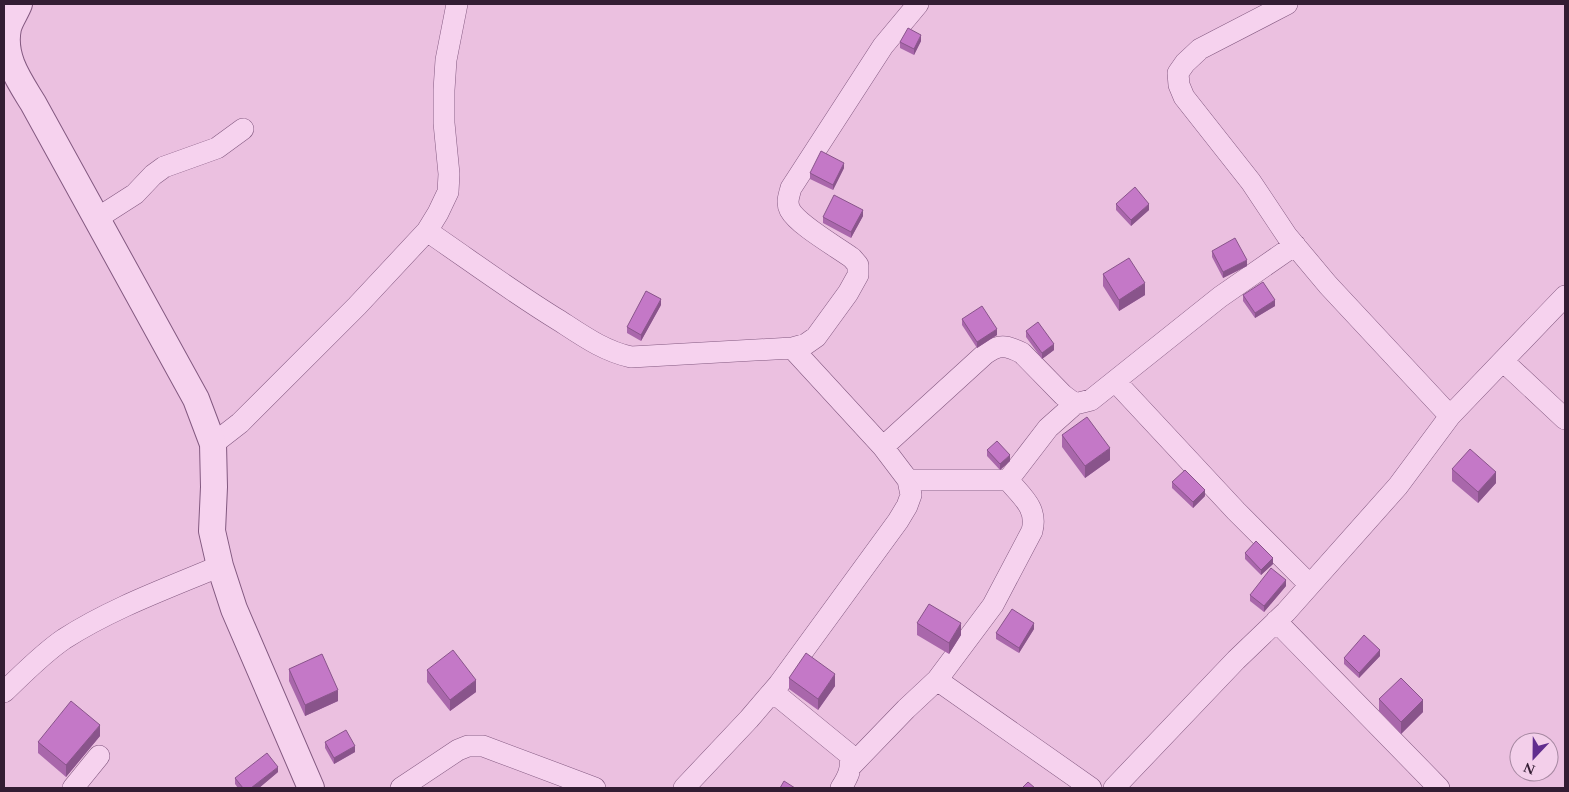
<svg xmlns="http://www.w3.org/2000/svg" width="1569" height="792" viewBox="0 0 1569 792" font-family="Spectral,serif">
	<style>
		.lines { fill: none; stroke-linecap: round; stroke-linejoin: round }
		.minor-casing { stroke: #835980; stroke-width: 22 }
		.tertiary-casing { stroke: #835980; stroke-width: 28 }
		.minor { stroke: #f6d2ee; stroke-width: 21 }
		.tertiary { stroke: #f6d2ee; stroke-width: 26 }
		.wall { fill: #a967ab }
		.shaded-wall { fill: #89548b }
		.building { fill: #c478c7; stroke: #89548b }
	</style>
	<rect width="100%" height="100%" fill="#ebc0e0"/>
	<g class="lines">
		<g class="minor-casing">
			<path id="minor" d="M1287,4L1200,49L1185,63L1178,73L1179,85L1184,97L1251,182L1287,236L1328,285L1450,416
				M96,219L135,194L153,175L164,167L217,148L243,129
				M427,231C471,261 514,293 560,321C583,336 604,351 631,357L792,348L806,344L816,337L848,293L858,275V265L852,258C837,247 798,225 790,210C786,202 789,196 791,188L883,46L918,4
				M1503,361L1565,419
				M1115,381L1236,511L1310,585
				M213,444L240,423L357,306L427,231L438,213L448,192L449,174L444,123V90L446,60L457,4
				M883,447L985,354C999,344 1006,345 1022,353L1063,395L1075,404L1091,400L1220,297L1295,245
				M908,480H1008L1048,428L1075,404
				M1276,621L1439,788
				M937,680L1091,788
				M4,692C23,674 42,654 64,639C112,608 168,588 220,566
				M773,692L850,755C852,769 848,777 841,788
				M851,766L906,709L937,680L993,605L1032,531C1038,508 1022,497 1008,480
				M73,788L99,756
				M401,788L458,750L468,746H483L595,788
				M684,788L749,719L779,684L898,521L907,506L911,495L908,480L883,447L792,348
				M1114,788L1236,660L1286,612L1398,486L1450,416L1565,296"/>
		</g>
		<g class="tertiary-casing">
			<path id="tertiary" d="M19,4C16,12 10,20 8,28C2,57 19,80 33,103L196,399L213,444L214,487L212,531L220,566L234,609L311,788"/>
		</g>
		<use href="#minor" class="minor"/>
		<use href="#tertiary" class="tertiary"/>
	</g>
	<path class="wall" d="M921,41L914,55L900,48V42Z
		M844,168L833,190L810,179V173Z
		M1116,204L1149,210L1131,226L1116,210Z
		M863,216L851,238L823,223V217Z
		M1212,251L1247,266L1223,278L1212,257Z
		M1103,274L1145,295L1119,311L1103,286Z
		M1243,295L1275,306L1255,318L1243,301Z
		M661,305L641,341L627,333V327Z
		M962,319L997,335L977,348L962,325Z
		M1026,331L1054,350L1042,359L1026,337Z
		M1062,435L1110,460L1085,478L1062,447Z
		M987,450L1010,461L1000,470L987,456Z
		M1452,469L1496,483L1478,503L1452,481Z
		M1172,482L1205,496L1193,508L1172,488Z
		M1245,553L1273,564L1261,575L1245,559Z
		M1286,586L1264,612L1250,601V595Z
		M917,623L961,635L949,654L917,635Z
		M1034,629L1019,653L996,639V633Z
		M1380,656L1359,678L1344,664V658Z
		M289,669L338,701L305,716L289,681Z
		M427,670L476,692L450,711L427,682Z
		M789,678L835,686L818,710L789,689Z
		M1379,699L1423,712L1401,734L1379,711Z
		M100,736L66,777L38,753V742Z
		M325,742L355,752L334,764L325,748Z
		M278,772L259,788H238L235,784V778Z"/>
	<path class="shaded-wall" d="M921,35V41L914,55V49Z
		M844,163V168L833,190V185Z
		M1149,204V210L1131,226V220Z
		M863,210V216L851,238V232Z
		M1247,260V266L1223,278V272Z
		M1145,283V295L1119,311V300Z
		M661,299V305L641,341V335Z
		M1275,300V306L1255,318V313Z
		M997,329V335L977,348V342Z
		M1054,344V350L1042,359V353Z
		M1110,448V460L1085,478V466Z
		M1010,455V461L1000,470V464Z
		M1496,472V483L1478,503V492Z
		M1205,490V496L1193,508V502Z
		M1273,558V564L1261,575V570Z
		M1286,580V586L1264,612V606Z
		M961,623V635L949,654V643Z
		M1034,623V629L1019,653V648Z
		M1380,650V656L1359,678V673Z
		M835,674V686L818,710V699Z
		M476,680V692L450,711V700Z
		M338,690V701L305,716V705Z
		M1423,700V712L1401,734V722Z
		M100,725V736L66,777V765Z
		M355,746V752L334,764V758Z
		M278,767V772L259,788H251Z"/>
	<path class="building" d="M908,28L921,35L914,49L900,42Z
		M821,151L844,163L833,185L810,173Z
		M1135,187L1149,204L1131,220L1116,204Z
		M834,195L863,210L851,232L823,217Z
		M1235,238L1247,260L1223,272L1212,251Z
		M1129,258L1145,283L1119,300L1103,274Z
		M1263,282L1275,300L1255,313L1243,295Z
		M646,291L661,299L641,335L627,327Z
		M982,306L997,329L977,342L962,319Z
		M1038,322L1054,344L1042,353L1026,331Z
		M1087,417L1110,448L1085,466L1062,435Z
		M997,441L1010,455L1000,464L987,450Z
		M1470,449L1496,472L1478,492L1452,469Z
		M1185,470L1205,490L1193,502L1172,482Z
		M1256,541L1273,558L1261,570L1245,553Z
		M1271,568L1286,580L1264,606L1250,595Z
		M929,604L961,623L949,643L917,623Z
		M1012,609L1034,623L1019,648L996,633Z
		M1364,635L1380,650L1359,673L1344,658Z
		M453,650L476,680L450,700L427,670Z
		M806,653L835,674L818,699L789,678Z
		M322,654L338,690L305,705L289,669Z
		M1401,678L1423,700L1401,722L1379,699Z
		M71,701L100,725L66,765L38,742Z
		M346,730L355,746L334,758L325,742Z
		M267,753L278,767L251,788H243L235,778Z
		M784,781L795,788H780Z
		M1028,782L1035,788H1022Z"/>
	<rect width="1569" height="792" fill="none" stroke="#331d33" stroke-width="10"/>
	<g transform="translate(1534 757) rotate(202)"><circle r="24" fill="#f3cfea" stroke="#a688a1"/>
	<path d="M0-4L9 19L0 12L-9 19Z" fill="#612d8e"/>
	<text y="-8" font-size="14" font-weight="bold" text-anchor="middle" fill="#331d33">N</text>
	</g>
</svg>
